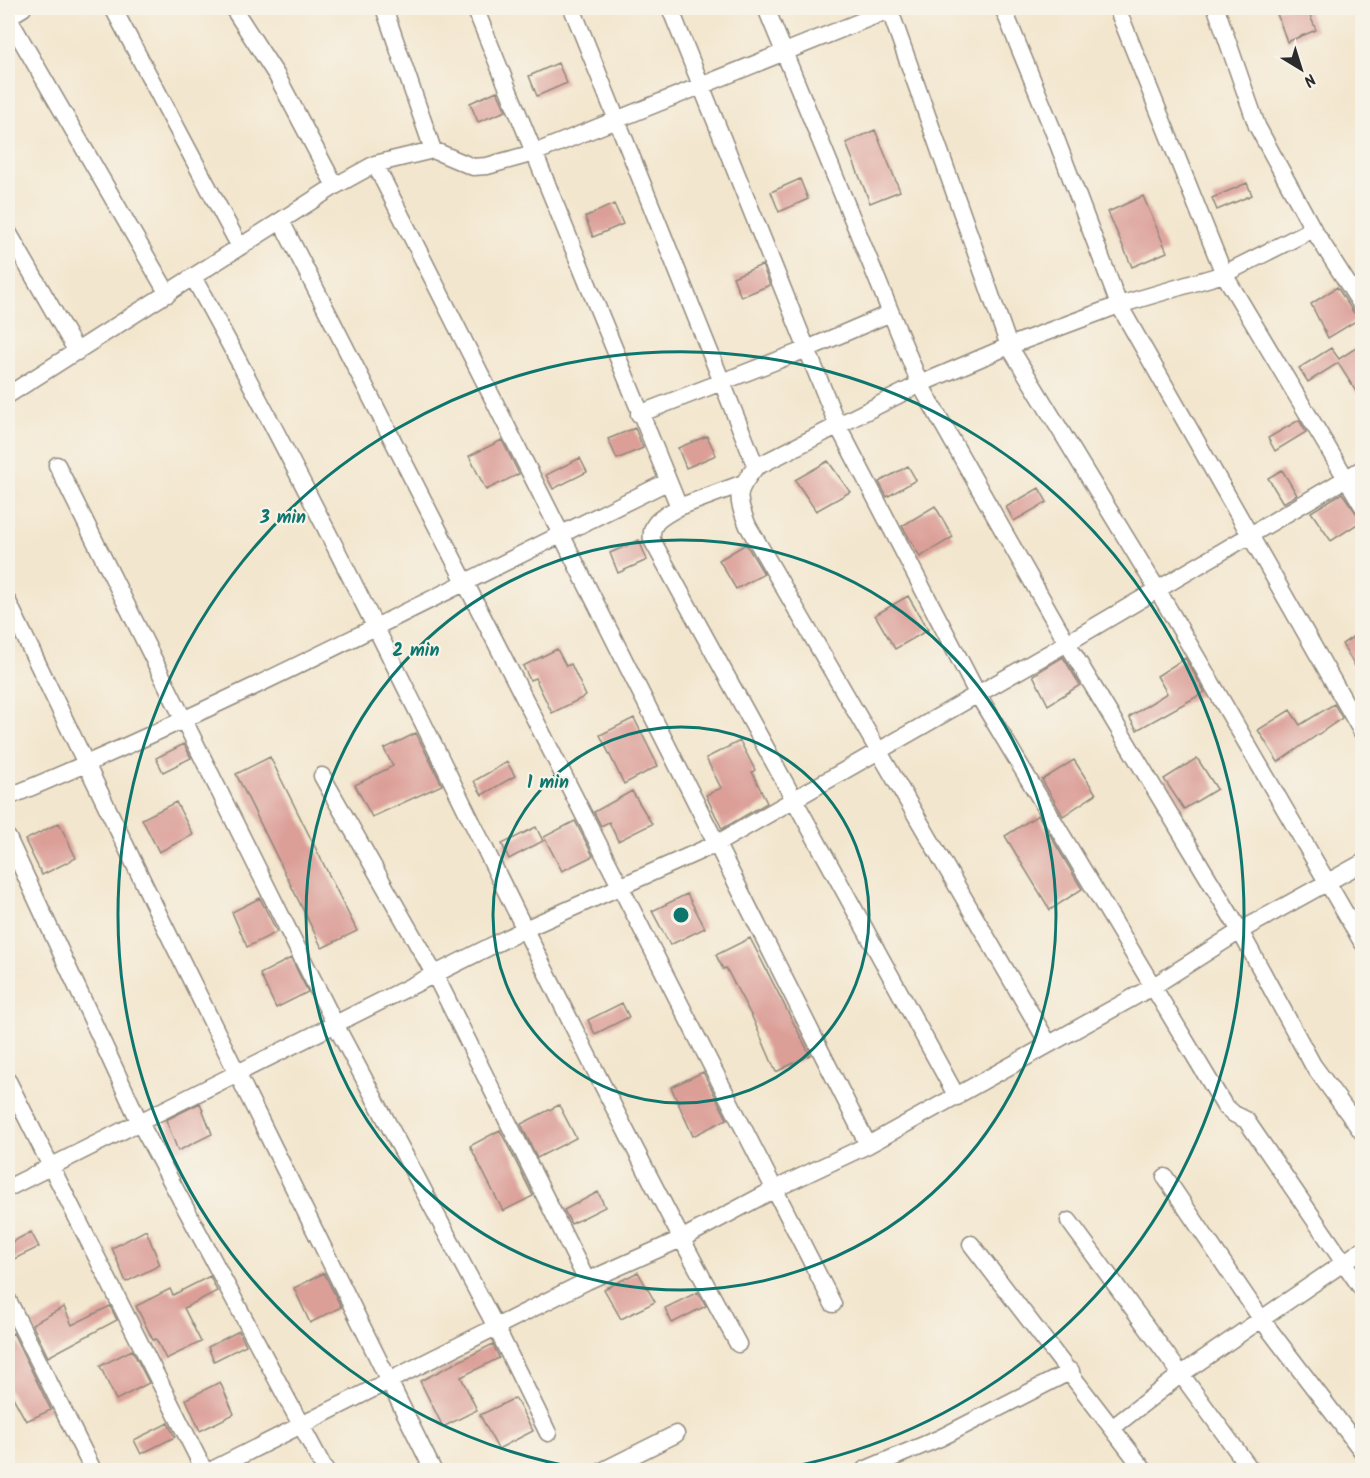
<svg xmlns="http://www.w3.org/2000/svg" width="1370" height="1478" viewBox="0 0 1370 1478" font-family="Kalam,sans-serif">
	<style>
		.building { fill: #db9f98 }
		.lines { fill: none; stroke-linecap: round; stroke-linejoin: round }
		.street-casing { stroke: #8f887c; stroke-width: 19 }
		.street { stroke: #fff; stroke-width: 16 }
		.ring { fill: none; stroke: #0f766e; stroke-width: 3 }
		.centre { fill: #0f766e; stroke: #f7f3e8; stroke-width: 3 }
		.ring-label { font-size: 18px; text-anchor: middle; font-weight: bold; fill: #0f766e; stroke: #f7f3e8; stroke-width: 4.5; stroke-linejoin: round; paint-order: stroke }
	</style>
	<rect width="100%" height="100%" fill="#f7f3e8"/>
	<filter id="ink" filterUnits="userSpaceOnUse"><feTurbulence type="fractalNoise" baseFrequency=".0167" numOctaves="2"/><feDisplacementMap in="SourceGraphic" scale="12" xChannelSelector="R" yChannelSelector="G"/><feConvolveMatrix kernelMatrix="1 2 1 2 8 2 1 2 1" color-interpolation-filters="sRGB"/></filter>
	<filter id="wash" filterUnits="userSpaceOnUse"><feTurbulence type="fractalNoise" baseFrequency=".008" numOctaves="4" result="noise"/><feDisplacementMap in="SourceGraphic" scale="24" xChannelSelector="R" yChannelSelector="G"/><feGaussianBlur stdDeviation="1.35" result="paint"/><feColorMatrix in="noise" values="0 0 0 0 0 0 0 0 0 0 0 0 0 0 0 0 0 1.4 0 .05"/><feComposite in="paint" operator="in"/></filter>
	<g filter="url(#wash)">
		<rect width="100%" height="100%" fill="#f3e6ce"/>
		<g id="blocks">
			<path class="building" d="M1275,8H1307L1316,30L1287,42Z
				M558,63L567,83L537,96L529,76Z
				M497,91L506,111L478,122L470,103Z
				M875,130L900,191L870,203L846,143Z
				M800,179L808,199L779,212L771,192Z
				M1247,183L1252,195L1217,210L1212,198Z
				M1143,196L1167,252L1132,267L1108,212Z
				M614,204L623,224L593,237L585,217Z
				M762,265L770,285L741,297L733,277Z
				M1337,287L1353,312L1361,318L1328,338L1311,304Z
				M1362,344V401L1338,363L1308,382L1299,368L1331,348L1339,359Z
				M1299,420L1306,432L1275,451L1268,438Z
				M635,428L643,448L617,459L608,439Z
				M707,436L716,455L686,468L678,448Z
				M502,440L519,474L486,490L469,456Z
				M580,458L587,472L553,489L546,475Z
				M828,461L850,492L816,511L795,480Z
				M908,466L916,480L887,497L879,482Z
				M1282,470L1297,495L1283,503L1268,478Z
				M1039,488L1047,502L1014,521L1006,507Z
				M1342,493L1362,521L1331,541L1311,512Z
				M935,506L953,537L920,557L902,526Z
				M639,540L647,560L618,573L610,553Z
				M746,544L764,574L736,589L719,560Z
				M908,596L928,630L895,649L875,615Z
				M1362,631V678L1342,644Z
				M557,649L566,666L571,664L586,696L552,713L535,678L530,680L523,666Z
				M1063,657L1080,685L1048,705L1033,675Z
				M1185,658L1205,692L1137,730L1129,717L1167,693L1157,676Z
				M1334,704L1342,718L1278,762L1258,730L1290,710L1300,725Z
				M634,718L658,766L624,784L600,735Z
				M416,733L442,785L372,817L355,785L393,766L384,749Z
				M740,741L755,770L752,772L767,803L722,829L706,795L721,788L706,758Z
				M184,744L191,758L163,772L156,758Z
				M270,757L357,931L322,948L236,774Z
				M1197,758L1217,789L1184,809L1164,779Z
				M1074,760L1096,794L1063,816L1042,780Z
				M507,762L515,776L482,795L474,781Z
				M632,791L652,824L618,841L609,822L601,826L594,812Z
				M176,802L193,835L159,852L142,819Z
				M1038,815L1082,889L1050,910L1005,836Z
				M575,821L593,856L562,871L544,837Z
				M59,823L76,858L42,875L25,840Z
				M536,827L543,841L509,859L502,844Z
				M687,894L705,928L670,945L652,911Z
				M260,898L277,932L247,947L232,912Z
				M750,938L810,1055L776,1072L753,1019L726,968L723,969L716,955Z
				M291,958L308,992L276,1008L260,974Z
				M622,1003L629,1017L595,1034L588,1020Z
				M703,1072L727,1119L693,1136L671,1087Z
				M200,1103L212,1134L178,1151L166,1120Z
				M559,1105L576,1138L537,1158L521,1124Z
				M500,1130L533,1196L503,1211L470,1146Z
				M598,1192L605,1207L571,1224L564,1210Z
				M146,1230L160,1265L126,1282L112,1248Z
				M31,1232L39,1247L8,1262V1244Z
				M638,1272L655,1302L621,1319L604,1289Z
				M324,1273L341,1307L310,1323L294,1288Z
				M210,1276L217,1291L184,1308L201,1342L166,1359L156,1339L153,1340L136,1306L170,1289L173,1295Z
				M698,1292L706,1306L672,1323L665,1308Z
				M110,1306L117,1320L48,1357L32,1324L64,1307L72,1325Z
				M239,1331L246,1345L214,1361L208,1347Z
				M13,1333L51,1410L26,1421L8,1388V1336Z
				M493,1344L499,1358L461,1377L477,1410L443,1427L420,1381Z
				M132,1350L149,1383L116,1400L100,1366Z
				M220,1382L234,1414L200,1431L186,1399Z
				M515,1398L533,1431L498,1449L480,1415Z
				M168,1423L175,1437L141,1454L134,1440Z"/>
		</g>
	</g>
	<g filter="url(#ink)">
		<use href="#blocks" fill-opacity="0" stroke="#8f887c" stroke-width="1.5"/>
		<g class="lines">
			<g class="street-casing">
				<path id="street" d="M113,8L240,247
					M233,8L277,76L335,186
					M384,8L433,150
					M475,8L679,507L741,484
					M572,8L756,467
					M670,8L837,424L978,695L1224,1105L1234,1114L1246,1120L1362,1289
					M766,8L920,384L1067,643L1240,931L1313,1065L1362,1132
					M889,8L1009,346L1157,589L1362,942
					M1003,8L1052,128L1119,305L1362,732
					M1117,8L1224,274L1362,505
					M1216,8L1257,126L1313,229L1362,306
					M8,17L168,294
					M8,17L23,8
					M375,164L868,1145
					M281,221L833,1304
					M8,232L77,352
					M193,277C386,627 547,994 738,1344
					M8,395L335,186L375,164L433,150L473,167L487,166L534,153L889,10
					M639,414L807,349L891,313
					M57,465L335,1024L496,1327L548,1433
					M679,507C665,516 649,521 652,540L957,1097
					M8,602L160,917L433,1470
					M322,776L435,975L587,1281
					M8,797C233,704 448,589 667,482
					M8,838L139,1121L325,1470
					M1048,1043L748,526C736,497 735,492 756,467L920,384L1009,346L1119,305L1224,274L1313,229
					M8,1081L204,1470
					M1165,1177L1262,1320L1362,1451
					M8,1188L525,929L718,843L1067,643L1362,469
					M1069,1221L1251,1470
					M971,1244L1144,1470
					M8,1300L93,1470
					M1112,1428L1180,1375L1362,1250
					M212,1470L587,1281L681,1239L775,1189L868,1145L1152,987L1240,931L1362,863
					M604,1470L676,1434
					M864,1470L940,1438L1071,1371"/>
			</g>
			<use href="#street" class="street"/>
		</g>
	</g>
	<g class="ring">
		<circle cx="681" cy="915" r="188"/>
		<circle cx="681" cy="915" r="375"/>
		<path d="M588 1470A563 563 0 1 1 774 1470"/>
	</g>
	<circle cx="681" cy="915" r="9" class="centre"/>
	<g class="ring-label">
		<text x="283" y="523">3 min</text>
		<text x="416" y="656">2 min</text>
		<text x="548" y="788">1 min</text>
	</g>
	<rect width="1370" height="1478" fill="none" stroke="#f7f3e8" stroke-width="30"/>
	<g transform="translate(1301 69) rotate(142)" stroke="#f7f3e8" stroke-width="4.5" paint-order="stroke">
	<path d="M0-4.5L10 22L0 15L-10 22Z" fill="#2b2b2b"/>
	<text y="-9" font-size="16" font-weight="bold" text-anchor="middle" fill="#2b2b2b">N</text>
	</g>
</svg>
